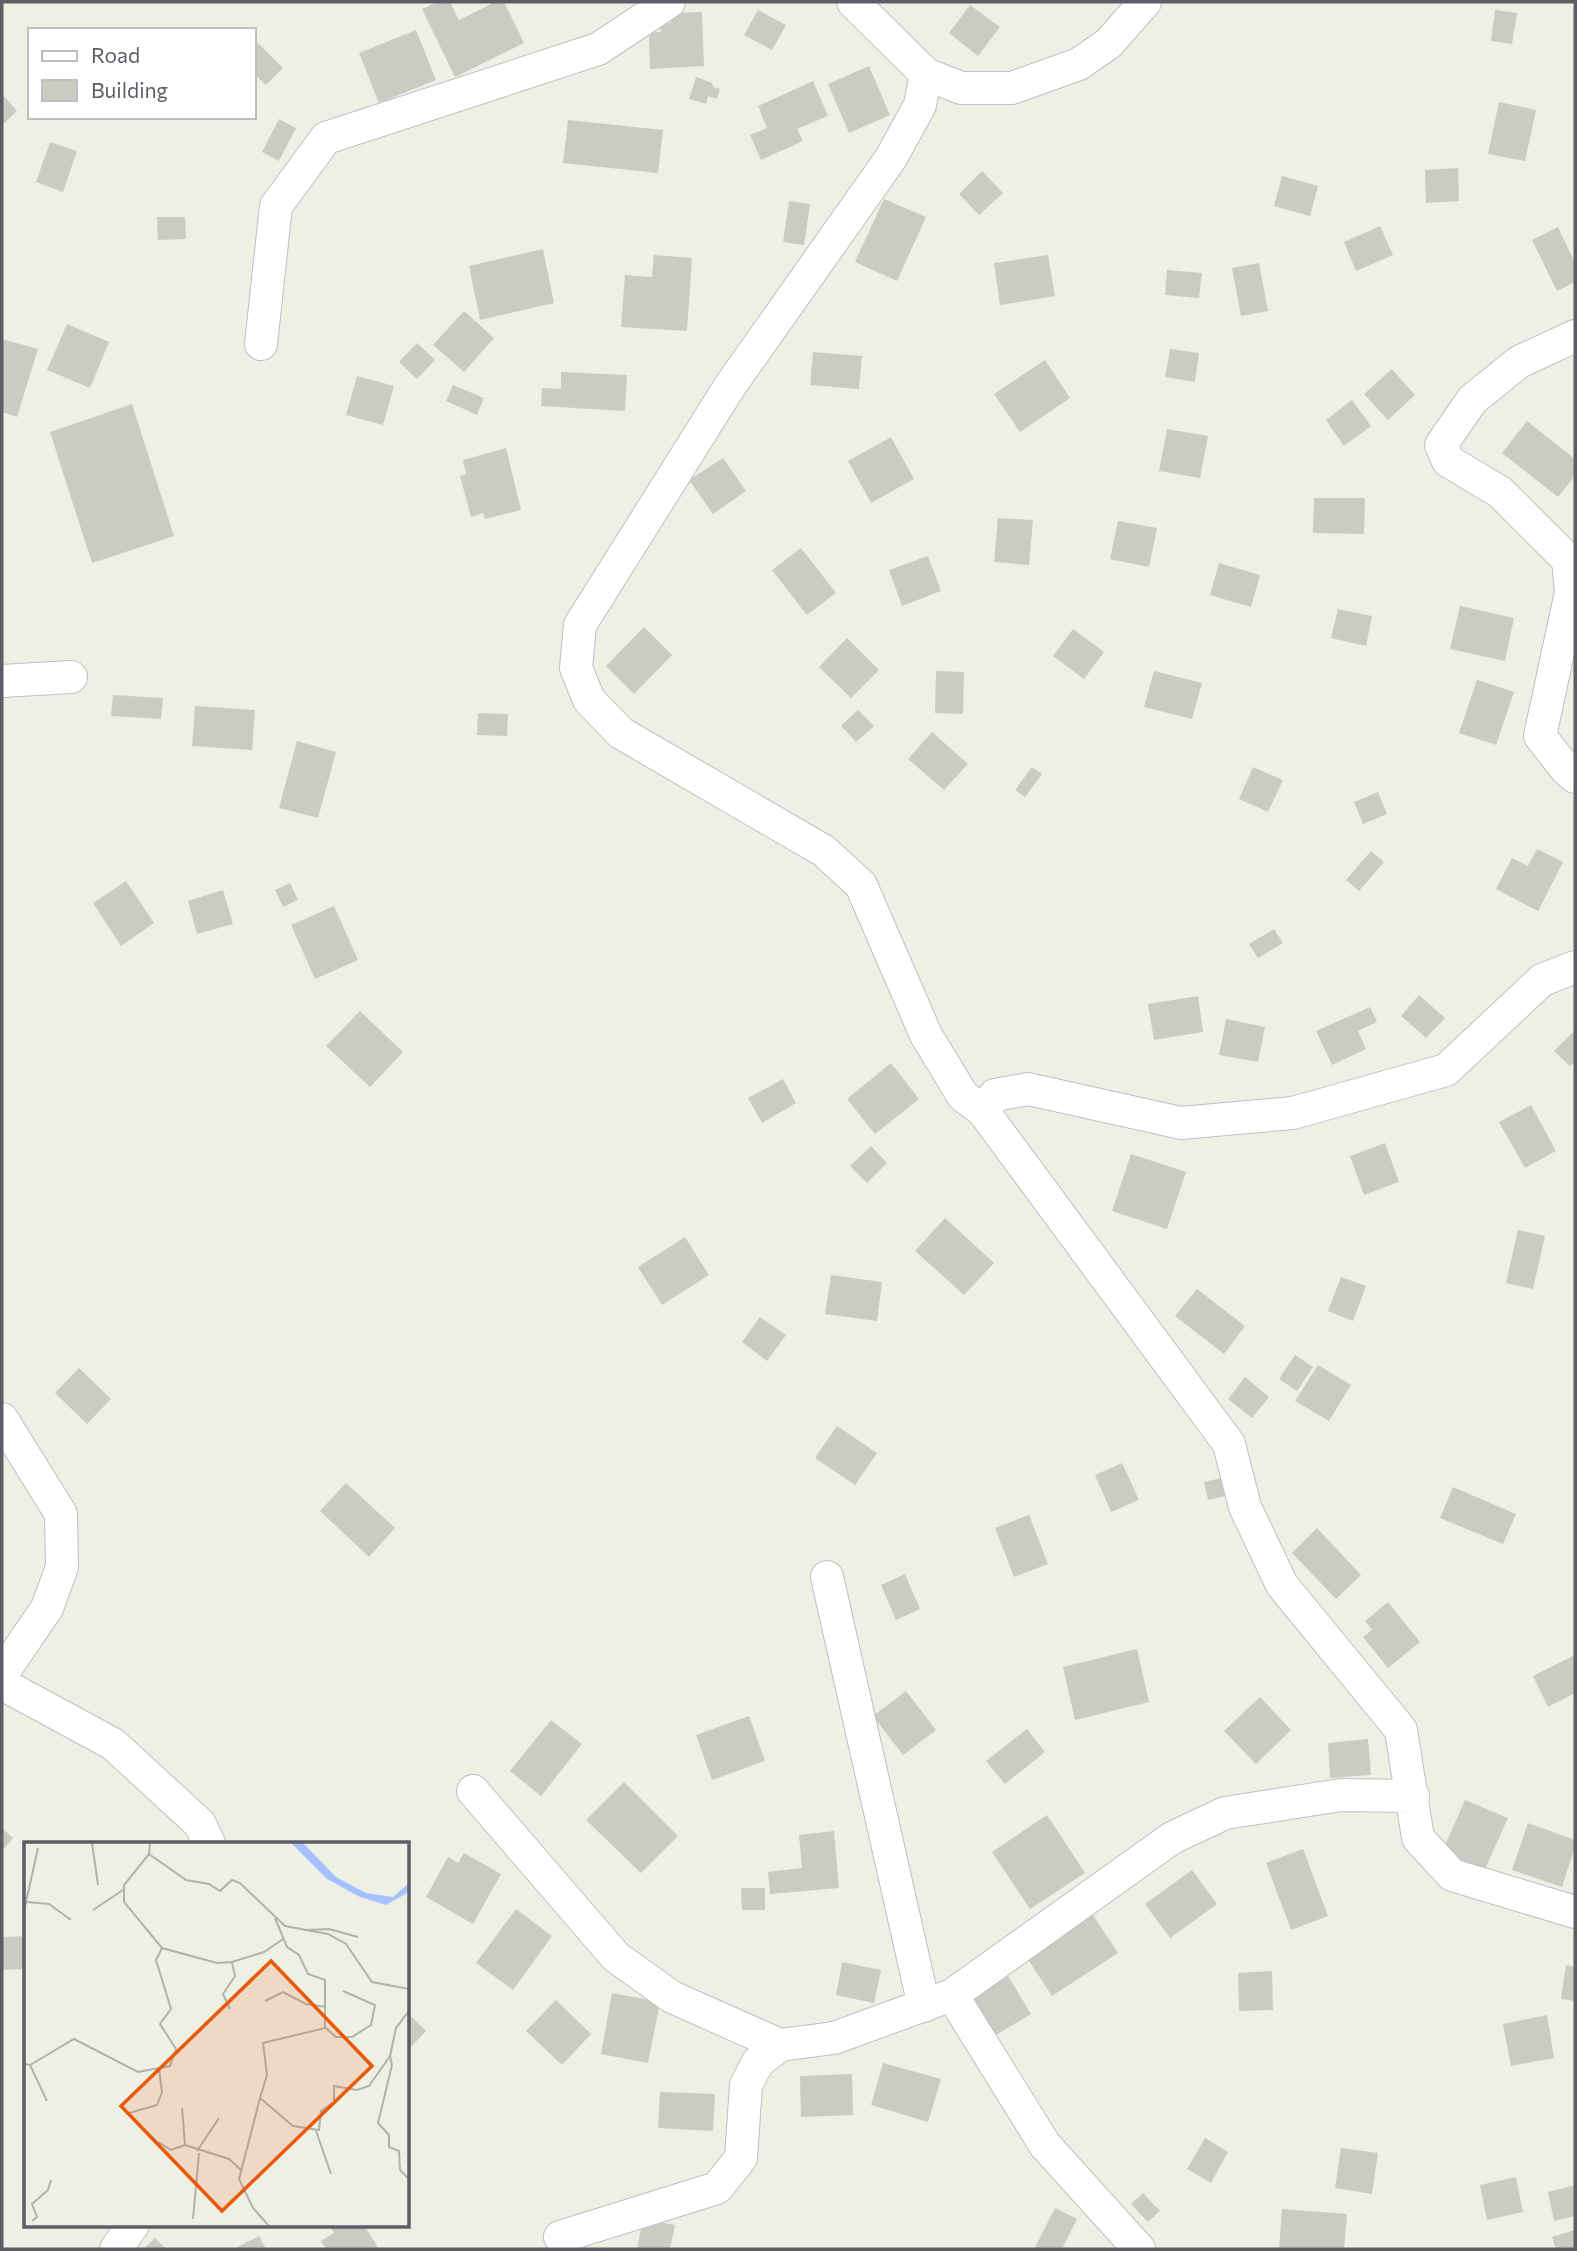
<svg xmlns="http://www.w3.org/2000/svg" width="1577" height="2251" viewBox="0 0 1577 2251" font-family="Commissioner,sans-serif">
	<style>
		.building { fill: #cbcbc1 }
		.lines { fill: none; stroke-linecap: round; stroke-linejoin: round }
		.minor-casing { stroke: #bebfc6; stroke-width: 34 }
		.minor { stroke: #fff; stroke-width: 32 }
		.inset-road { fill: none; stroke: #b0b2ae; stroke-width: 2 }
		.view { fill: #e8590c; fill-opacity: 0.15; stroke: #e8590c; stroke-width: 3.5 }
		.inset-edge { fill: none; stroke: #5c5e66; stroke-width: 3.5 }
	</style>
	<rect width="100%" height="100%" fill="#eff0e4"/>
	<path class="building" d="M438,2H450L459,20L495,2H504L524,43L455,77L422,9Z
		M970,5L1000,27L978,56L949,33Z
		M758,10L786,25L772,50L744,35Z
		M1495,10L1517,13L1512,44L1491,41Z
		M702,12L704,66L650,69L649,33L661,32L660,24L671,23L673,13Z
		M416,30L436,80L379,103L359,53Z
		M254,39L283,68L266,85L254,74Z
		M869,66L890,115L849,133L828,84Z
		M696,77L712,83L713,87L720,89L717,99L708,96L706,104L689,99Z
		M813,81L828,116L797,129L803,141L761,160L750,135L767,128L758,106Z
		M2,94L17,111L2,125Z
		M1499,102L1536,110L1525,161L1488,154Z
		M279,119L296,128L279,161L262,152Z
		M568,120L663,130L658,173L563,163Z
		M50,142L77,151L63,192L36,182Z
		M1458,168L1459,201L1426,203L1425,170Z
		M982,171L1003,193L979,215L959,194Z
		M1282,176L1318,186L1310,216L1274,206Z
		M884,199L926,217L897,281L855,262Z
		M789,201L810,204L804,245L783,242Z
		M157,217H185L186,239L158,240Z
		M1380,226L1393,255L1356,271L1344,242Z
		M1558,227L1575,263V282L1557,291L1532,240Z
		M543,249L554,303L480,320L469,266Z
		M654,255L692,258L687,331L621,327L625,275L652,277Z
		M1048,255L1055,296L1000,305L994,263Z
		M1259,263L1268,311L1241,316L1232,268Z
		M1167,270L1202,273L1199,298L1165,295Z
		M464,311L494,338L464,372L433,345Z
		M67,324L109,342L90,388L47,370Z
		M2,339L38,349L17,417L2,412Z
		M417,343L435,360L417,379L399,362Z
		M1170,349L1199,353L1195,382L1165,377Z
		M813,352L862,356L859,389L810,385Z
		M1045,360L1070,398L1020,432L994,394Z
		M1392,369L1415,395L1388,420L1364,394Z
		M561,372L627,375L625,411L541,406L542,388L561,389Z
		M357,376L394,386L383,425L346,415Z
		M453,385L484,398L477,415L446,401Z
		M1352,400L1371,426L1344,446L1326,420Z
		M132,404L174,536L92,563L50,432Z
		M1527,421L1575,459V476L1558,497L1502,453Z
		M1167,429L1208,436L1200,478L1159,471Z
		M891,437L914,479L871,503L848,461Z
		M506,448L521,510L485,519L483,513L471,517L460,476L466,474L463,460Z
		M723,458L746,491L713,514L689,480Z
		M1314,498H1365L1364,534L1313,533Z
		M998,518L1033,520L1029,565L994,562Z
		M1118,521L1157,528L1149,567L1110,559Z
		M801,548L836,593L807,615L772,570Z
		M928,556L941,591L902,606L889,570Z
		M1219,563L1260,575L1251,607L1210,595Z
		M1460,606L1514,618L1505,661L1450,649Z
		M1338,609L1372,616L1366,646L1331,638Z
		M644,627L672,655L634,694L606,666Z
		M1073,629L1104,652L1084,679L1053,656Z
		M847,638L879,670L851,698L819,667Z
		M936,671L964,672L963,714L935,713Z
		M1154,671L1202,683L1192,719L1144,707Z
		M1477,680L1514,692L1496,745L1459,733Z
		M113,695L163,698L161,719L111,716Z
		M195,706L255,710L252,750L192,746Z
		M858,710L874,726L856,742L841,726Z
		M478,713L508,714L507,736L477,735Z
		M932,732L968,764L944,790L908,759Z
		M297,741L336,752L318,818L279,808Z
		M1032,767L1042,774L1025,797L1015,790Z
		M1253,767L1283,780L1268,812L1239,799Z
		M1378,792L1387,814L1363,824L1354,802Z
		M1537,849L1563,862L1538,911L1496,889L1512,858L1528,866Z
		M1371,851L1384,862L1359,891L1346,880Z
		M126,881L154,923L121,946L93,903Z
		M290,883L298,900L283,907L275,890Z
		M223,890L233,924L197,934L188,901Z
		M334,906L358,960L315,979L291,925Z
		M1274,929L1283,943L1258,958L1249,944Z
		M1419,995L1445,1018L1426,1038L1401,1016Z
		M1198,996L1203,1032L1154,1040L1148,1004Z
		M1370,1007L1377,1022L1358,1031L1366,1049L1332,1065L1316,1031Z
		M360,1011L403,1052L370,1087L326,1046Z
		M1226,1019L1265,1027L1258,1062L1219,1055Z
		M1575,1030V1061L1570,1066L1554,1051Z
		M891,1063L919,1099L875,1134L847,1099Z
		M783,1079L796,1103L762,1123L748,1098Z
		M1531,1105L1556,1151L1525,1168L1499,1122Z
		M1385,1143L1399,1182L1364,1195L1350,1156Z
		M871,1146L887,1163L867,1183L850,1166Z
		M1131,1154L1186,1172L1167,1229L1112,1211Z
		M945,1218L994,1263L964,1295L915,1251Z
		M1518,1230L1545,1236L1533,1289L1506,1283Z
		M685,1237L709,1275L662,1305L638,1267Z
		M831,1275L882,1282L877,1321L825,1314Z
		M1341,1277L1366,1286L1353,1321L1328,1311Z
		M1197,1289L1245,1326L1224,1354L1175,1316Z
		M760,1317L786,1335L767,1361L742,1342Z
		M1295,1355L1313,1367L1297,1391L1279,1379Z
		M1318,1365L1351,1385L1329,1421L1295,1401Z
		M79,1368L111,1399L87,1424L55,1393Z
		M1245,1377L1269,1397L1252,1418L1228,1399Z
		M837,1426L877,1453L855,1485L815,1458Z
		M1122,1463L1139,1500L1111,1512L1095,1475Z
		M1221,1478L1225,1496L1208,1500L1204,1482Z
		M346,1483L395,1528L369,1557L320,1511Z
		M1453,1487L1516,1514L1503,1544L1440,1518Z
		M1029,1515L1048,1564L1014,1577L995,1528Z
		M1317,1528L1361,1575L1336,1599L1292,1553Z
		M905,1574L920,1609L896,1620L881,1585Z
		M1388,1602L1420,1642L1388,1668L1363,1637L1372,1630L1365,1621Z
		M1137,1649L1149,1702L1075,1720L1063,1667Z
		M1575,1655V1693L1548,1707L1533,1676Z
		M906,1691L936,1730L903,1755L873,1716Z
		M1260,1697L1291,1730L1256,1764L1224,1731Z
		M749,1716L765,1761L712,1780L696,1735Z
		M551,1720L582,1744L541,1796L510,1771Z
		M1027,1729L1045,1752L1005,1784L986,1761Z
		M1368,1739L1371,1775L1330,1778L1328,1743Z
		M624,1782L678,1836L641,1873L586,1820Z
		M1465,1800L1508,1818L1484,1871L1442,1852Z
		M1047,1815L1085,1873L1030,1909L992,1852Z
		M1528,1823L1575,1840V1847L1562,1887L1512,1870Z
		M2,1828L13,1838L2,1851Z
		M834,1831L839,1888L770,1894L768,1872L802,1868L799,1835Z
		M1303,1849L1328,1916L1291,1930L1266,1863Z
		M464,1853L501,1874L473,1924L426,1897L448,1857L458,1863Z
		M1192,1870L1217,1904L1170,1938L1145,1904Z
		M741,1888H765V1910H742Z
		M516,1909L552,1936L513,1990L476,1963Z
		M1093,1915L1118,1953L1052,1996L1027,1958Z
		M26,1936V1969L2,1970V1937Z
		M842,1962L881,1970L874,2003L836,1995Z
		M1566,1965L1575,1967V2001L1561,1999Z
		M1272,1971L1273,2010L1239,2011L1238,1973Z
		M1008,1976L1031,2014L994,2036L971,1998Z
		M612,1993L660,2002L648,2063L601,2054Z
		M556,2000L591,2034L562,2065L526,2031Z
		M408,2013L426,2031L411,2047L408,2044Z
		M1547,2015L1554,2058L1511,2066L1503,2024Z
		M883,2063L941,2079L928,2122L871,2105Z
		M852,2074L853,2115L801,2117L800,2076Z
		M660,2092L715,2094L713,2131L658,2128Z
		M1205,2138L1228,2152L1211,2183L1187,2169Z
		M1341,2148L1378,2153L1372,2194L1335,2188Z
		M1516,2177L1523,2212L1487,2220L1480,2185Z
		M1575,2185V2216L1554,2221L1548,2192Z
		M1143,2193L1160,2211L1148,2222L1131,2204Z
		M1055,2208L1077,2219L1062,2249H1034Z
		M1282,2209L1347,2214L1344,2249H1279Z
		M643,2219L675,2225L670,2249H637Z
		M329,2225H364L379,2249H326L321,2241L334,2233Z
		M1575,2230V2249H1556L1552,2237Z
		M259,2236L266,2249H233Z
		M155,2238L166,2249H143Z"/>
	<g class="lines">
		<g class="minor-casing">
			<path id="minor" d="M853,2L926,74L920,105L891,158L730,386L580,625L576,668L589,700L621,733L824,851L861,885L926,1035L963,1096L983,1111
				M926,74L961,88H1012L1079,64L1109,43L1145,2
				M1575,336L1519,362L1472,400L1441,445L1448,461L1500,492L1568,560L1571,592L1540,736L1565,768L1575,777
				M261,344L276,206L326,138L598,49L669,2
				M2,681L71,677
				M1575,967L1542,980L1446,1070L1293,1113L1181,1123L1028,1089L995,1095L983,1111L1229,1444L1245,1507L1282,1585L1401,1730L1418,1838L1452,1875L1575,1912
				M2,1419L61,1514L62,1567L47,1608L2,1674
				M827,1577L924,2006
				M2,1684L113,1744L200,1824L209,1843
				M473,1791L616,1957L672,1997L780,2045L834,2038L952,1995L1172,1838L1225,1813L1341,1795L1413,1796
				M952,1995L1045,2145L1139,2249
				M560,2237L717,2188L741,2158L746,2085L758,2062L780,2045
				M116,2249L133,2225"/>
		</g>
		<use href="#minor" class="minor"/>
	</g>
	<g transform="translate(24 1842)">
		<rect width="385" height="385" fill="#eff0e4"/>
		<path d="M267,1H279L312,35L342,51L369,55L385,41V50L362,63L336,55L303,37Z" fill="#a5c1ff"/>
		<path class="inset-road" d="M68,1L74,43M126,1L125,12L162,38L185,42L196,49L208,38L216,41L261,84L304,92L322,102L348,140L385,147M125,12L100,43V60L138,106L193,121L208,120L240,110L259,97M3,60L25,62L47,78M69,68L99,48M0,69L14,6M283,88L305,87L334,95M241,159L259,150L282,162L302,165M206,167L199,152L211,134L208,120M302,186L312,195H328L347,183L351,163L319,149M366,214L368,223L354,281L365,293V305L375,309L376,328L385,337M0,222L6,223L50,197L114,230L146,224L152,207L136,182L147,167L132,118L138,106M6,223L23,259M236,256L243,233L239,201L301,186V138L284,132L275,113L263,105L251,76M158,266L161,303L205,317L218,329M102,272L133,263L138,250L135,227M292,289L307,332M134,300L147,308L161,303M173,309L195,276M169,377L175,311M8,379L13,375L8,362L24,348L27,338M245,384L229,366L215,337L236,256L269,284L295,288L297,269L310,260V244L333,248L345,244L366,214L372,186L385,169"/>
		<path class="view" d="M247,119L348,224L198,369L97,264Z"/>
		<rect width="385" height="385" class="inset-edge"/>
	</g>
	<rect width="1577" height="2251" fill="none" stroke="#5c5e66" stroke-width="7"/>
	<rect x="28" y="28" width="228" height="91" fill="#ffffff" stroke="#bebfc2" stroke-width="2"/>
	<rect x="42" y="51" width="35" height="10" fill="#ffffff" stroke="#bebfc2" stroke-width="2"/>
	<text x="91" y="63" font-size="21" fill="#5c5e66">Road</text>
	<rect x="42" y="80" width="35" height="21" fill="#cbcbc1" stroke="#bebfc2" stroke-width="2"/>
	<text x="91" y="98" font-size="21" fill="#5c5e66">Building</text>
</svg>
